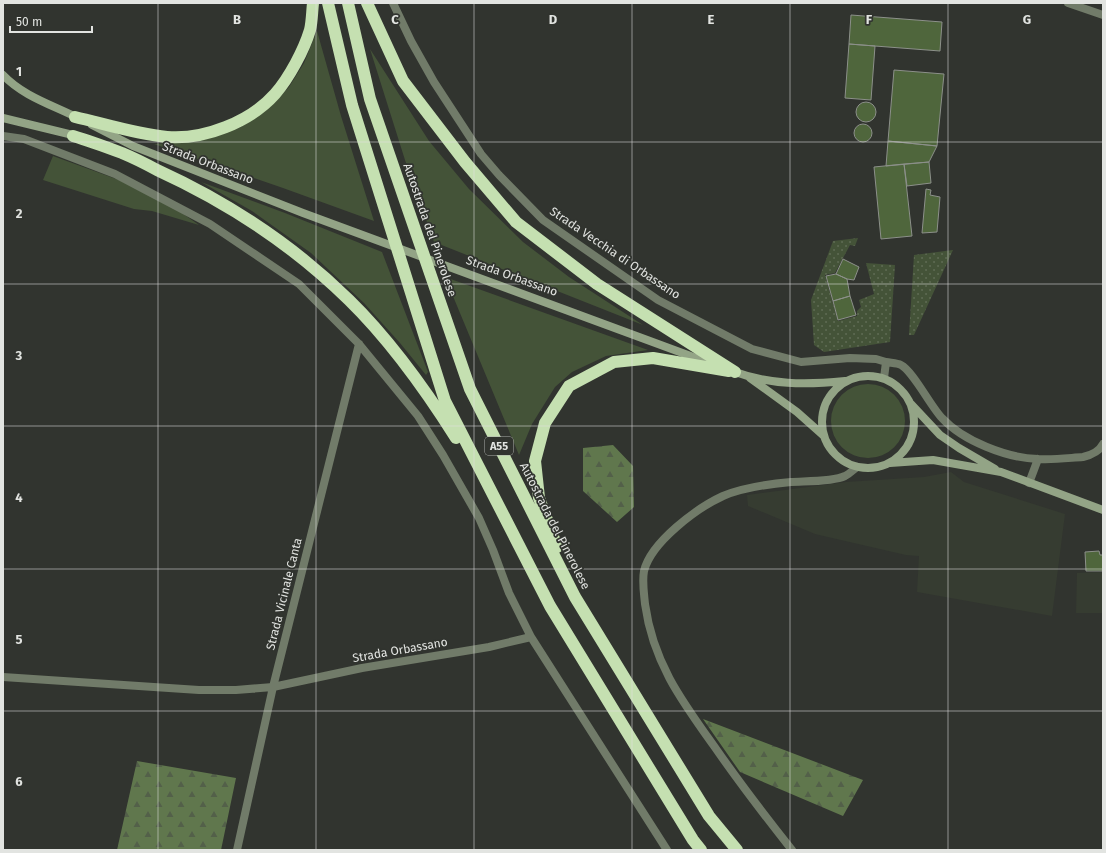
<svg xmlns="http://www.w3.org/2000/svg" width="1106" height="853" viewBox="0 0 1106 853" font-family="'Fira Sans',sans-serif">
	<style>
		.built { fill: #363c31 }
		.green { fill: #445338 }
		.forest { fill: url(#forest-firs) }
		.garden { fill: url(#garden-dots) }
		.building { fill: #4f663c; stroke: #8c908a }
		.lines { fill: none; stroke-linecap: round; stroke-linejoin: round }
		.street { stroke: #717b69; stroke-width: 8 }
		.secondary { stroke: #93a486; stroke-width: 8 }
		.highway { stroke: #c5e0b1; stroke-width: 12 }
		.grid { fill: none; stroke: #e2e4e1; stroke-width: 1; stroke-opacity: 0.55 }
		.labels { text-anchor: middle; stroke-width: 3.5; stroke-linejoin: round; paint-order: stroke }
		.shield { fill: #31342f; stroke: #adafac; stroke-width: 1 }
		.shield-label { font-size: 11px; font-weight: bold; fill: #e2e4e1 }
		.street-label { font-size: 12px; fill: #e2e4e1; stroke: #31342f }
		.grid-label { font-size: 13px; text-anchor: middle; font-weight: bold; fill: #e2e4e1; stroke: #31342f; stroke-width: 3.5; stroke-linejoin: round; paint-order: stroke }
	</style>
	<defs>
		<pattern id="forest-firs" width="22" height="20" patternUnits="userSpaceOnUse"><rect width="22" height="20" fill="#60774d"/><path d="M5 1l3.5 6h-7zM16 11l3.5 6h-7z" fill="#536049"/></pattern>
		<pattern id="garden-dots" width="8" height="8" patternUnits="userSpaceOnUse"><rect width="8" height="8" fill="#445338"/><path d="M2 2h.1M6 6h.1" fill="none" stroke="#5f6c54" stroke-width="1.8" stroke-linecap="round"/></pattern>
	</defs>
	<rect width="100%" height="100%" fill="#31342f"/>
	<path class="built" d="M951,472L964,482L1065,514L1052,616L917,592L919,556L906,555L815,534L748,506L747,495L846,482L924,477Z
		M1103,572V613H1076L1077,573Z"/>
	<path class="green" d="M317,31L341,116L374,221L283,188L154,144L201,141L241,127L272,105L289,87L304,63Z
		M370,49L429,141L469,189L523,242L569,277L643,325L434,242L405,160Z
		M53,156L119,180L179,211L199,225L152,211L134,209L43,180Z
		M201,182L285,213L382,252L428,372L426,375L400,343L364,303L311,253L252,211Z
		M445,277L648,350L606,356L572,372L555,387L532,424L519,455Z
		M831 421a37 37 0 1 1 74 0a37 37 0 1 1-74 0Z"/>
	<path class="forest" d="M613,445L633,466L634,507L617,522L583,491V448Z
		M703,719L863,780L843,816L740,772Z
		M137,761L236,778L221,850H117Z"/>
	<path class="garden" d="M858,238L855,246L850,245L835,273L825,275L838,321L857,316V311L861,307L859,300L874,294L866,263L895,265L890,342L824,352L814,345L811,300L833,241Z
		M953,250L914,335H909L914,255Z"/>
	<path class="building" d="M851,15L942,22L940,51L849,44Z
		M849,44L875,46L871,100L845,98Z
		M894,70L944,74L937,146L888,141Z
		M856 112a10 10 0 1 1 20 0a10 10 0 1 1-20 0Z
		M854 133a9 9 0 1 1 18 0a9 9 0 1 1-18 0Z
		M888,141L937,146L929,162L886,166Z
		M929,162L931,183L907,186L904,164Z
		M904,164L912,236L881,239L874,167Z
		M926,189L931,190L930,195L940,197L937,232L922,233Z
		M843,259L859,267L854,280L847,279L836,274Z
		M836,274L847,279L850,296L833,301L826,276Z
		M850,296L856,315L838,320L833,301Z
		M1099,551L1100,555H1103V571H1086L1085,552Z"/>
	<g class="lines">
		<path class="street" d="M393,3L411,41L434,82L481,154L499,175L543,220L658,300L752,349L801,362L850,358L876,359L886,362L884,378
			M1068,3L1103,15
			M3,136L24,139L115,174L210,224L299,284L359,344L418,416L443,455L479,518L493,550L509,593L531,637L667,850
			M886,362C891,363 897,363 901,365C913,371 931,407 942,418C963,441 1007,458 1038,459C1053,460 1068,458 1083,457C1092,455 1099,452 1103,444
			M1029,483L1038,459
			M3,677L199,690H236L273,687L362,668L489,647L531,637
			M237,850L273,687L359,344
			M792,850C765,816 739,782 714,746C681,700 653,662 645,604C644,593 642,582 644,571C651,542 697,508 723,496C744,487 769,484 791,482C805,481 832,482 845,476C849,474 853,470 857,467"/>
		<path class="secondary" d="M3,75C24,97 53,105 80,119
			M3,118L77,136
			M92,125L133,146L303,213L715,365
			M732,371C770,385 805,385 845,381
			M822 422a46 46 0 1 1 92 0a46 46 0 1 1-92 0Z
			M750,378L797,412L824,436
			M911,404L940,435L959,448L995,469
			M890,463L933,460L1001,472L1103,510"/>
		<path class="highway" d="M328,3L352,105L445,401L550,606L693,840L701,850
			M348,3L370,99L470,389L575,597L709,816L737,850
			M367,3L403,81L465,162L516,222L597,284L735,372
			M75,117C105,124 136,134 167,137C204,140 250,122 275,94C289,78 304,50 310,30C312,22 312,12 313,3
			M73,136C90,141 106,147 122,153C134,158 146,164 157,170C227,202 294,246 349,300C391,341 425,389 456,438
			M557,547L539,498L535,461L545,423L569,386L614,362L653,358L729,371"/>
	</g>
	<path class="grid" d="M158,3V850M316,3V850M474,3V850M632,3V850M790,3V850M948,3V850M3,142H1103M3,284H1103M3,426H1103M3,569H1103M3,711H1103"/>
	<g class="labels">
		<rect class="shield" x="485" y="437" width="28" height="18" rx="3"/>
		<g class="shield-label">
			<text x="499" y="450">A55</text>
		</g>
		<g class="street-label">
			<text transform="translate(208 163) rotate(21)" y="4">Strada Orbassano</text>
			<text transform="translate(430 230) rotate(71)" y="4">Autostrada del Pinerolese</text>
			<text transform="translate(615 253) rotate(34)" y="4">Strada Vecchia di Orbassano</text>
			<text transform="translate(512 276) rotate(20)" y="4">Strada Orbassano</text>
			<text transform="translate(555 526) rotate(63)" y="4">Autostrada del Pinerolese</text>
			<text transform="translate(284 594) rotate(-76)" y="4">Strada Vicinale Canta</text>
			<text transform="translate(400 650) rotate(-10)" y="4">Strada Orbassano</text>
		</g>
	</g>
	<g class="grid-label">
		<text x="237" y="24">B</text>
		<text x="395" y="24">C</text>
		<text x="553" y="24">D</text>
		<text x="711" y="24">E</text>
		<text x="869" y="24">F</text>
		<text x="1027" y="24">G</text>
		<text x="19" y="76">1</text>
		<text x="19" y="218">2</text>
		<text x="19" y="360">3</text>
		<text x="19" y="502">4</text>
		<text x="19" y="644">5</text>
		<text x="19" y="786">6</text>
	</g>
	<rect width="1106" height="853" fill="none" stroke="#e2e4e1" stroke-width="8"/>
	<path d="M10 26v6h82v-6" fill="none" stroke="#e2e4e1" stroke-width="2"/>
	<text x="16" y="26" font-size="12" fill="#e2e4e1" stroke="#31342f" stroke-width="3" paint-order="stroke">50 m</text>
</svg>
